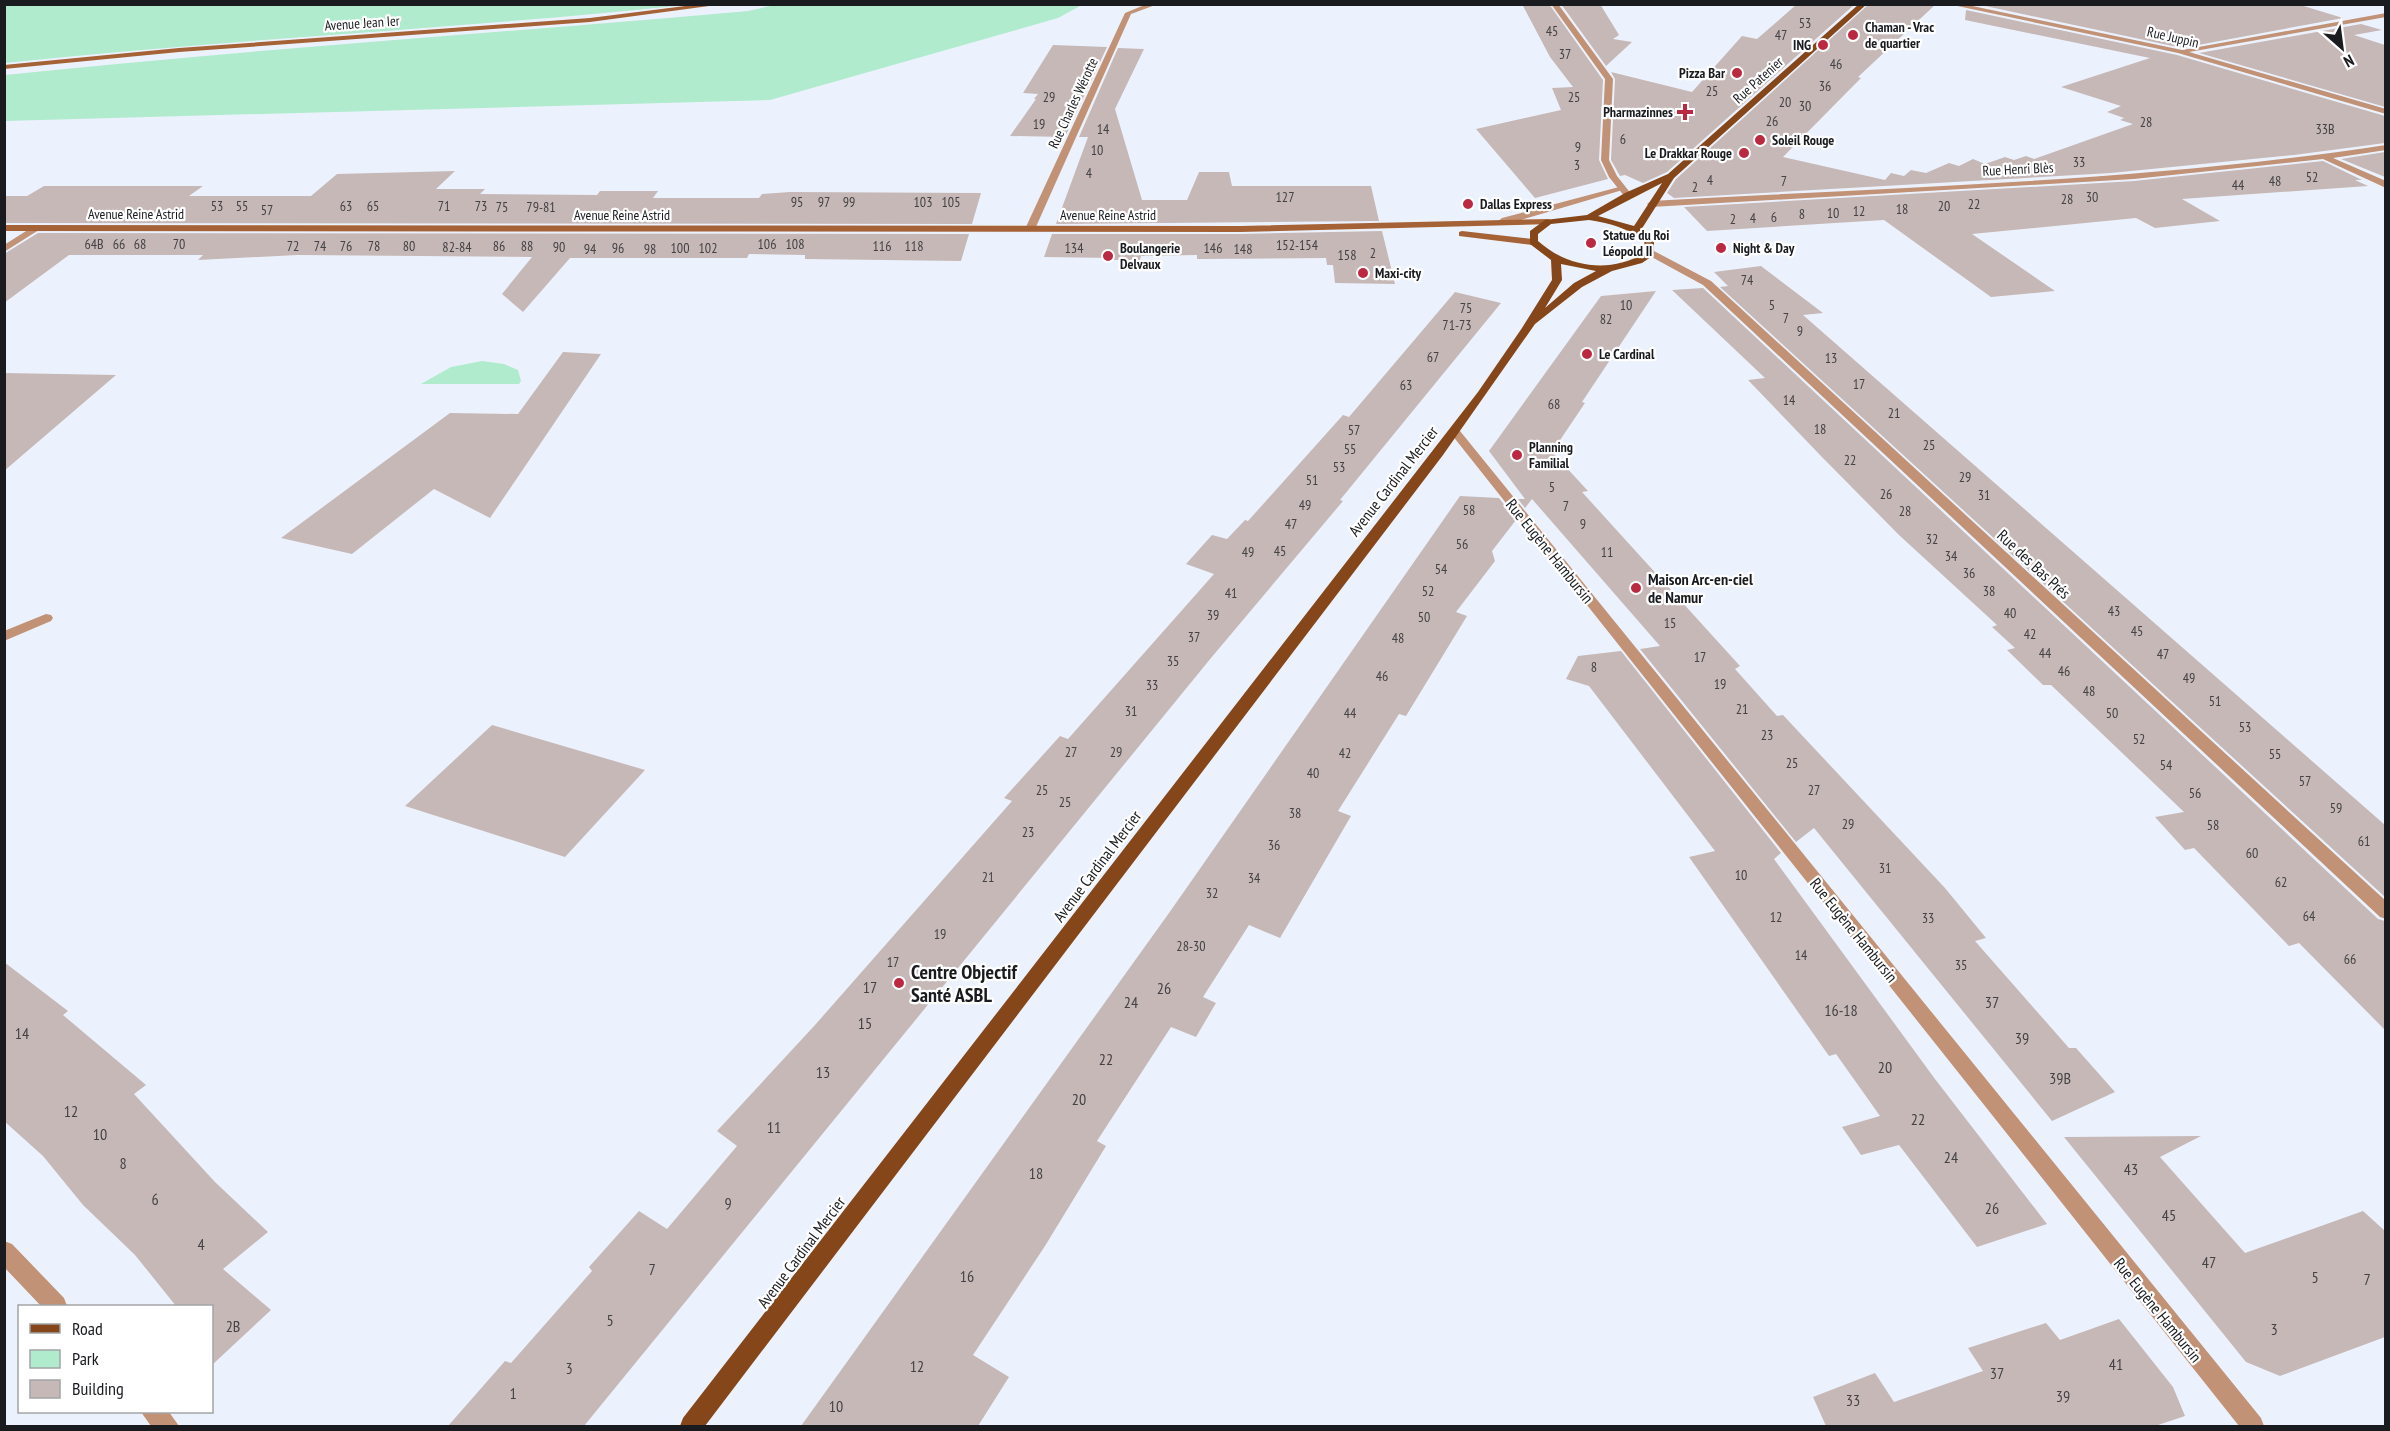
<svg xmlns="http://www.w3.org/2000/svg" width="2390" height="1431" viewBox="0 0 2390 1431" font-family="'PT Sans Narrow',sans-serif">
	<style>
		.green { fill: #b1ebce }
		.building { fill: #c6b8b6 }
		.lines { fill: none; stroke-linecap: round; stroke-linejoin: round }
		.service { fill: #c19276; fill-rule: evenodd }
		.minor { fill: #c19276; fill-rule: evenodd }
		.secondary { fill: #a56237; fill-rule: evenodd }
		.primary { fill: #854619; fill-rule: evenodd }
		.poi-dot { fill: #ba2940; stroke: #fff; stroke-width: 2 }
		.labels { text-anchor: middle; stroke-width: 4.5; stroke-linejoin: round; paint-order: stroke }
		.far-street-label { font-size: 14px; fill: #191b1f; stroke: #fff }
		.number-label { font-size: 14px; fill: #444245 }
		.far-poi-label { font-size: 14px; font-weight: bold; fill: #191b1f; stroke: #fff; text-anchor: start }
		.street-label { font-size: 16px; fill: #191b1f; stroke: #fff }
		.poi-label { font-size: 16px; font-weight: bold; fill: #191b1f; stroke: #fff; text-anchor: start }
		.near-number-label { font-size: 16px; fill: #444245 }
		.near-poi-label { font-size: 20px; font-weight: bold; fill: #191b1f; stroke: #fff; text-anchor: start }
	</style>
	<rect width="100%" height="100%" fill="#ecf2fd"/>
	<path class="green" d="M779,4L1082,5L1058,18L770,100L5,121V75C252,49 501,33 748,11Z
		M4,5L5,4L685,5C458,29 231,39 5,63Z
		M482,361L504,364L518,370L521,381L519,384H421L451,367Z"/>
	<path class="building" d="M1522,4H1549L1603,80L1599,160L1608,179L1535,198L1476,129L1561,110L1552,88L1573,87L1550,57Z
		M1561,4H1600L1619,35L1613,39L1632,42L1606,66Z
		M1797,4H1855L1667,172L1643,183L1625,175L1620,176L1611,160L1615,79L1611,72L1692,92L1742,36L1757,39Z
		M1869,4H1936L1858,77L1861,78L1783,157L1885,180L1891,173L1904,176L1911,170L1926,173L1949,163L1959,166L1973,159L1985,164L2005,157L2014,160L2026,156L2034,159L2133,124L2120,120L2124,118L2107,112L2121,106L2061,87L2150,58L1965,20L1966,10L2177,55L2385,116V143L2294,155L2111,173L1674,198L1667,193L1676,179Z
		M1976,4H2297L2343,18L2182,48Z
		M2361,24L2382,30L2354,35L2385,45V107L2199,53Z
		M1053,45L1107,47L1065,137L1010,136L1036,99H1034L1038,94L1023,93Z
		M1118,48L1144,49L1115,109L1142,200H1187L1199,172H1229L1232,186H1371L1379,221L1056,224L1088,137H1079Z
		M2385,152V177L2341,159Z
		M2323,161L2362,180H2355L2368,186L2182,199L2220,221L2155,228L2136,218L1972,234L2055,291L1991,297L1884,220L1707,231L1684,207L2134,181Z
		M455,171L436,189H485L480,194L597,195L600,191H658L653,198H759L762,194L790,192L981,193L972,224L4,223V196H27L44,186H203L189,196H311L337,174Z
		M1382,231L1395,284L1335,283L1333,265H1327L1326,258L1197,259V255L1141,256L1140,260H1111V258L1044,257L1052,234H1240Z
		M38,233L969,234L961,261L805,259V255L749,254L747,258H570L523,312L502,294L532,257L297,255L198,260L203,255H69L4,303V254Z
		M1761,266L1823,313L1803,315L2385,825V897L1720,287L1728,286L1714,272Z
		M1703,288L2378,919L2385,921V1030L2299,943L2289,946L2194,848L2185,850L2155,817L2184,812L2051,685H2043L2007,650L2015,648L1992,627L1997,625L1899,535L1820,455L1748,380L1765,378L1672,290Z
		M1656,291L1582,402L1585,403L1552,452L1588,491L1582,492L1740,666L1735,669L1777,716L1783,715L1945,888L1986,938L1975,941L2069,1048H2076L2115,1092L2052,1121L1814,828L1796,842L1640,649L1660,646L1532,499L1525,508L1518,499H1525L1489,451L1601,296Z
		M1455,292L1501,303L1340,500L1343,501L1211,658L584,1426H448L505,1361L511,1363L592,1271L589,1267L639,1211L667,1229L737,1146L717,1131L815,1025L1012,801L1004,798L1060,736L1068,739L1214,574L1186,564L1212,535L1227,539L1245,520L1248,521L1343,415L1349,417Z
		M563,352L601,354L490,518L434,489L352,554L281,538L450,413L518,414Z
		M4,373L116,375L4,471Z
		M1460,496L1499,498L1516,520L1492,551L1495,561L1456,612L1467,616L1406,716L1399,714L1338,811L1351,816L1280,938L1249,925L1203,997L1216,1003L1196,1037L1171,1027L1097,1141L1106,1146L1045,1246L973,1355L1009,1377L978,1426H801L1169,913Z
		M1621,651L1781,853L1774,859L1935,1079L2047,1224L1977,1247L1899,1145L1861,1155L1842,1127L1880,1116L1836,1054L1829,1056L1689,857L1715,851L1589,686L1566,679L1578,656Z
		M492,725L645,770L565,857L405,806Z
		M4,962L68,1011L63,1015L146,1085L134,1094L215,1182L268,1232L223,1269L271,1310L212,1365V1306H176L135,1255L83,1205L43,1156L4,1121Z
		M2201,1136L2160,1157L2245,1253L2363,1211L2385,1231V1337L2280,1376L2246,1362L2064,1137Z
		M2119,1319L2173,1387L2185,1416L2155,1426H1826L1813,1397L1875,1373L1894,1402L1983,1371L1968,1348L2046,1323L2060,1340Z"/>
	<g class="lines">
		<path class="service" d="M1619,187L1626,189L1504,225L1496,223L1502,218Z
			M46,614L51,615L53,618L51,621L4,641V631Z"/>
		<path class="minor" d="M1147,4H1158L1131,14L1035,229L1027,231L1025,229L1125,13Z
			M1551,4H1558L1613,79L1609,160L1617,176L1632,195L1631,197H1625L1609,177L1601,160L1605,79Z
			M1948,4H1963L2182,50L2386,13V17L2189,52L2386,109V114L2178,53Z
			M2386,145V150L2333,158L2386,181V188L2323,159L2134,179L1651,207L1647,204L1651,201C1896,187 2143,182 2386,145Z
			M34,226L42,228L4,252V245Z
			M1648,251H1654L1711,281L2386,901V919L2380,917L1703,285L1648,255Z
			M1456,429L1460,431L2261,1418L2264,1426H2239L1452,435L1450,433Z
			M4,1241L12,1244L64,1298L67,1306H41L4,1267Z
			M141,1412H169L179,1426H151Z"/>
		<path class="secondary" d="M701,4H724L590,22L179,52L4,69V65L179,48L590,18Z
			M1548,219L1551,220V224L1240,232L4,231V225L1240,226Z
			M1462,231L1533,239L1538,242L1533,245L1459,236V232Z"/>
		<path class="primary" d="M1859,4H1867L1674,178L1641,230L1654,240V255L1642,263L1612,271L1582,287L1535,324L1443,455L705,1426H680L683,1418L1478,392L1522,328L1552,280L1551,260L1530,244V231L1545,220L1587,215L1625,193L1668,174ZM1662,183L1634,226L1598,216ZM1589,220C1609,223 1628,228 1644,241L1646,252C1612,274 1568,268 1538,241V234L1551,224ZM1561,264L1596,271L1574,283L1545,308L1562,280Z"/>
	</g>
	<g class="poi-dot">
		<circle cx="1853" cy="35" r="6"/>
		<circle cx="1823" cy="45" r="6"/>
		<circle cx="1737" cy="73" r="6"/>
		<path d="M1682 103h6v6h6v6h-6v6h-6v-6h-6v-6h6z"/>
		<circle cx="1760" cy="140" r="6"/>
		<circle cx="1744" cy="153" r="6"/>
		<circle cx="1468" cy="204" r="6"/>
		<circle cx="1591" cy="243" r="6"/>
		<circle cx="1721" cy="248" r="6"/>
		<circle cx="1108" cy="256" r="6"/>
		<circle cx="1363" cy="273" r="6"/>
		<circle cx="1587" cy="354" r="6"/>
		<circle cx="1517" cy="455" r="6"/>
		<circle cx="1636" cy="588" r="6"/>
		<circle cx="899" cy="983" r="6"/>
	</g>
	<g class="labels">
		<g class="far-street-label">
			<text transform="translate(362 23) rotate(-4)" y="5">Avenue Jean Ier</text>
			<text transform="translate(2173 37) rotate(13)" y="5">Rue Juppin</text>
			<text transform="translate(1758 80) rotate(-42)" y="5">Rue Patenier</text>
			<text transform="translate(1073 103) rotate(-65)" y="5">Rue Charles Wérotte</text>
			<text transform="translate(2018 169) rotate(-3)" y="5">Rue Henri Blès</text>
			<text x="136" y="219">Avenue Reine Astrid</text>
			<text x="622" y="220">Avenue Reine Astrid</text>
			<text x="1108" y="220">Avenue Reine Astrid</text>
		</g>
		<g class="number-label">
			<text x="1805" y="28">53</text>
			<text x="1552" y="36">45</text>
			<text x="1781" y="40">47</text>
			<text x="1565" y="59">37</text>
			<text x="1836" y="69">46</text>
			<text x="1825" y="91">36</text>
			<text x="1712" y="96">25</text>
			<text x="1049" y="102">29</text>
			<text x="1574" y="102">25</text>
			<text x="1785" y="107">20</text>
			<text x="1805" y="111">30</text>
			<text x="1772" y="126">26</text>
			<text x="2146" y="127">28</text>
			<text x="1039" y="129">19</text>
			<text x="1103" y="134">14</text>
			<text x="2325" y="134">33B</text>
			<text x="1623" y="144">6</text>
			<text x="1578" y="152">9</text>
			<text x="1097" y="155">10</text>
			<text x="2079" y="167">33</text>
			<text x="1577" y="170">3</text>
			<text x="1089" y="178">4</text>
			<text x="2312" y="182">52</text>
			<text x="1710" y="185">4</text>
			<text x="1784" y="186">7</text>
			<text x="2275" y="186">48</text>
			<text x="2238" y="190">44</text>
			<text x="1695" y="192">2</text>
			<text x="1285" y="202">127</text>
			<text x="2092" y="202">30</text>
			<text x="2067" y="204">28</text>
			<text x="797" y="207">95</text>
			<text x="824" y="207">97</text>
			<text x="849" y="207">99</text>
			<text x="923" y="207">103</text>
			<text x="951" y="207">105</text>
			<text x="1974" y="209">22</text>
			<text x="217" y="211">53</text>
			<text x="242" y="211">55</text>
			<text x="346" y="211">63</text>
			<text x="373" y="211">65</text>
			<text x="444" y="211">71</text>
			<text x="481" y="211">73</text>
			<text x="1944" y="211">20</text>
			<text x="502" y="212">75</text>
			<text x="541" y="212">79-81</text>
			<text x="1902" y="214">18</text>
			<text x="267" y="215">57</text>
			<text x="1859" y="216">12</text>
			<text x="1833" y="218">10</text>
			<text x="1802" y="219">8</text>
			<text x="1774" y="222">6</text>
			<text x="1753" y="223">4</text>
			<text x="1733" y="224">2</text>
			<text x="94" y="249">64B</text>
			<text x="119" y="249">66</text>
			<text x="140" y="249">68</text>
			<text x="179" y="249">70</text>
			<text x="767" y="249">106</text>
			<text x="795" y="249">108</text>
			<text x="1297" y="250">152-154</text>
			<text x="293" y="251">72</text>
			<text x="320" y="251">74</text>
			<text x="346" y="251">76</text>
			<text x="374" y="251">78</text>
			<text x="409" y="251">80</text>
			<text x="499" y="251">86</text>
			<text x="527" y="251">88</text>
			<text x="882" y="251">116</text>
			<text x="914" y="251">118</text>
			<text x="457" y="252">82-84</text>
			<text x="559" y="252">90</text>
			<text x="618" y="253">96</text>
			<text x="680" y="253">100</text>
			<text x="708" y="253">102</text>
			<text x="1074" y="253">134</text>
			<text x="1213" y="253">146</text>
			<text x="590" y="254">94</text>
			<text x="650" y="254">98</text>
			<text x="1243" y="254">148</text>
			<text x="1373" y="258">2</text>
			<text x="1347" y="260">158</text>
			<text x="1747" y="285">74</text>
			<text x="1626" y="310">10</text>
			<text x="1772" y="310">5</text>
			<text x="1466" y="313">75</text>
			<text x="1786" y="323">7</text>
			<text x="1606" y="324">82</text>
			<text x="1457" y="330">71-73</text>
			<text x="1800" y="336">9</text>
			<text x="1433" y="362">67</text>
			<text x="1831" y="363">13</text>
			<text x="1859" y="389">17</text>
			<text x="1406" y="390">63</text>
			<text x="1789" y="405">14</text>
			<text x="1554" y="409">68</text>
			<text x="1894" y="418">21</text>
			<text x="1820" y="434">18</text>
			<text x="1354" y="435">57</text>
			<text x="1929" y="450">25</text>
			<text x="1350" y="454">55</text>
			<text x="1850" y="465">22</text>
			<text x="1339" y="472">53</text>
			<text x="1965" y="482">29</text>
			<text x="1312" y="485">51</text>
			<text x="1552" y="492">5</text>
			<text x="1886" y="499">26</text>
			<text x="1984" y="500">31</text>
			<text x="1305" y="510">49</text>
			<text x="1566" y="511">7</text>
			<text x="1469" y="515">58</text>
			<text x="1905" y="516">28</text>
			<text x="1291" y="529">47</text>
			<text x="1583" y="529">9</text>
			<text x="1932" y="544">32</text>
			<text x="1462" y="549">56</text>
			<text x="1280" y="556">45</text>
			<text x="1248" y="557">49</text>
			<text x="1607" y="557">11</text>
			<text x="1951" y="561">34</text>
			<text x="1441" y="574">54</text>
			<text x="1969" y="578">36</text>
			<text x="1428" y="596">52</text>
			<text x="1989" y="596">38</text>
			<text x="1231" y="598">41</text>
			<text x="2114" y="616">43</text>
			<text x="2010" y="618">40</text>
			<text x="1213" y="620">39</text>
			<text x="1424" y="622">50</text>
			<text x="1670" y="628">15</text>
			<text x="2137" y="636">45</text>
			<text x="2030" y="639">42</text>
			<text x="1194" y="642">37</text>
			<text x="1398" y="643">48</text>
			<text x="2045" y="658">44</text>
			<text x="2163" y="659">47</text>
			<text x="1700" y="662">17</text>
			<text x="1173" y="666">35</text>
			<text x="1594" y="672">8</text>
			<text x="2064" y="676">46</text>
			<text x="1382" y="681">46</text>
			<text x="2189" y="683">49</text>
			<text x="1720" y="689">19</text>
			<text x="1152" y="690">33</text>
			<text x="2089" y="696">48</text>
			<text x="2215" y="706">51</text>
			<text x="1742" y="714">21</text>
			<text x="1131" y="716">31</text>
			<text x="1350" y="718">44</text>
			<text x="2112" y="718">50</text>
			<text x="2245" y="732">53</text>
			<text x="1767" y="740">23</text>
			<text x="2139" y="744">52</text>
			<text x="1071" y="757">27</text>
			<text x="1116" y="757">29</text>
			<text x="1345" y="758">42</text>
			<text x="2275" y="759">55</text>
			<text x="1792" y="768">25</text>
			<text x="2166" y="770">54</text>
			<text x="1313" y="778">40</text>
			<text x="2305" y="786">57</text>
			<text x="1042" y="795">25</text>
			<text x="1814" y="795">27</text>
			<text x="2195" y="798">56</text>
			<text x="1065" y="807">25</text>
			<text x="2336" y="813">59</text>
			<text x="1295" y="818">38</text>
			<text x="1848" y="829">29</text>
			<text x="2213" y="830">58</text>
			<text x="1028" y="837">23</text>
			<text x="2364" y="846">61</text>
			<text x="1274" y="850">36</text>
			<text x="2252" y="858">60</text>
			<text x="1885" y="873">31</text>
			<text x="1741" y="880">10</text>
			<text x="988" y="882">21</text>
			<text x="1254" y="883">34</text>
			<text x="2281" y="887">62</text>
			<text x="1212" y="898">32</text>
			<text x="2309" y="921">64</text>
			<text x="1776" y="922">12</text>
			<text x="1928" y="923">33</text>
			<text x="940" y="939">19</text>
			<text x="1191" y="951">28-30</text>
			<text x="1801" y="960">14</text>
			<text x="2350" y="964">66</text>
			<text x="893" y="967">17</text>
			<text x="1961" y="970">35</text>
		</g>
		<g class="far-poi-label">
			<text x="1865" y="32">Chaman - Vrac<tspan x="1865" dy="16">de quartier</tspan></text>
			<text x="1811" y="50" text-anchor="end">ING</text>
			<text x="1725" y="78" text-anchor="end">Pizza Bar</text>
			<text x="1673" y="117" text-anchor="end">Pharmazinnes</text>
			<text x="1772" y="145">Soleil Rouge</text>
			<text x="1732" y="158" text-anchor="end">Le Drakkar Rouge</text>
			<text x="1480" y="209">Dallas Express</text>
			<text x="1603" y="240">Statue du Roi<tspan x="1603" dy="16">Léopold II</tspan></text>
			<text x="1120" y="253">Boulangerie<tspan x="1120" dy="16">Delvaux</tspan></text>
			<text x="1733" y="253">Night &amp; Day</text>
			<text x="1375" y="278">Maxi-city</text>
			<text x="1599" y="359">Le Cardinal</text>
			<text x="1529" y="452">Planning<tspan x="1529" dy="16">Familial</tspan></text>
		</g>
		<g class="street-label">
			<text transform="translate(1393 481) rotate(-52)" y="6">Avenue Cardinal Mercier</text>
			<text transform="translate(1550 551) rotate(51)" y="6">Rue Eugène Hambursin</text>
			<text transform="translate(2034 564) rotate(43)" y="6">Rue des Bas Prés</text>
			<text transform="translate(1097 866) rotate(-53)" y="6">Avenue Cardinal Mercier</text>
			<text transform="translate(1854 930) rotate(51)" y="6">Rue Eugène Hambursin</text>
			<text transform="translate(801 1252) rotate(-53)" y="6">Avenue Cardinal Mercier</text>
			<text transform="translate(2158 1310) rotate(51)" y="6">Rue Eugène Hambursin</text>
		</g>
		<g class="poi-label">
			<text x="1648" y="585">Maison Arc-en-ciel<tspan x="1648" dy="18">de Namur</tspan></text>
		</g>
		<g class="near-number-label">
			<text x="870" y="993">17</text>
			<text x="1164" y="994">26</text>
			<text x="1131" y="1008">24</text>
			<text x="1992" y="1008">37</text>
			<text x="1841" y="1016">16-18</text>
			<text x="865" y="1029">15</text>
			<text x="22" y="1039">14</text>
			<text x="2022" y="1044">39</text>
			<text x="1106" y="1065">22</text>
			<text x="1885" y="1073">20</text>
			<text x="823" y="1078">13</text>
			<text x="2060" y="1084">39B</text>
			<text x="1079" y="1105">20</text>
			<text x="71" y="1117">12</text>
			<text x="1918" y="1125">22</text>
			<text x="774" y="1133">11</text>
			<text x="100" y="1140">10</text>
			<text x="1951" y="1163">24</text>
			<text x="123" y="1169">8</text>
			<text x="2131" y="1175">43</text>
			<text x="1036" y="1179">18</text>
			<text x="155" y="1205">6</text>
			<text x="728" y="1209">9</text>
			<text x="1992" y="1214">26</text>
			<text x="2169" y="1221">45</text>
			<text x="201" y="1250">4</text>
			<text x="2209" y="1268">47</text>
			<text x="652" y="1275">7</text>
			<text x="967" y="1282">16</text>
			<text x="2315" y="1283">5</text>
			<text x="2367" y="1285">7</text>
			<text x="610" y="1326">5</text>
			<text x="233" y="1332">2B</text>
			<text x="2274" y="1335">3</text>
			<text x="2116" y="1370">41</text>
			<text x="917" y="1372">12</text>
			<text x="569" y="1374">3</text>
			<text x="1997" y="1379">37</text>
			<text x="513" y="1399">1</text>
			<text x="2063" y="1402">39</text>
			<text x="1853" y="1406">33</text>
			<text x="836" y="1412">10</text>
		</g>
		<g class="near-poi-label">
			<text x="911" y="979">Centre Objectif<tspan x="911" dy="23">Santé ASBL</tspan></text>
		</g>
	</g>
	<rect width="2390" height="1431" fill="none" stroke="#191b1f" stroke-width="12"/>
	<rect x="18" y="1305" width="195" height="108" fill="#ffffff" stroke="#a3a4a5" stroke-width="1.5"/>
	<rect x="30" y="1324" width="30" height="9" fill="#854619" stroke="#a3a4a5" stroke-width="1.5"/>
	<text x="72" y="1335" font-size="18" fill="#191b1f">Road</text>
	<rect x="30" y="1350" width="30" height="18" fill="#b1ebce" stroke="#a3a4a5" stroke-width="1.5"/>
	<text x="72" y="1365" font-size="18" fill="#191b1f">Park</text>
	<rect x="30" y="1380" width="30" height="18" fill="#c6b8b6" stroke="#a3a4a5" stroke-width="1.5"/>
	<text x="72" y="1395" font-size="18" fill="#191b1f">Building</text>
	<g transform="translate(2342 48) rotate(152)" stroke="#ffffff" stroke-width="4.5" paint-order="stroke">
	<path d="M0-4.5L10 22L0 15L-10 22Z" fill="#191b1f"/>
	<text y="-9" font-size="16" font-weight="bold" text-anchor="middle" fill="#191b1f">N</text>
	</g>
</svg>
